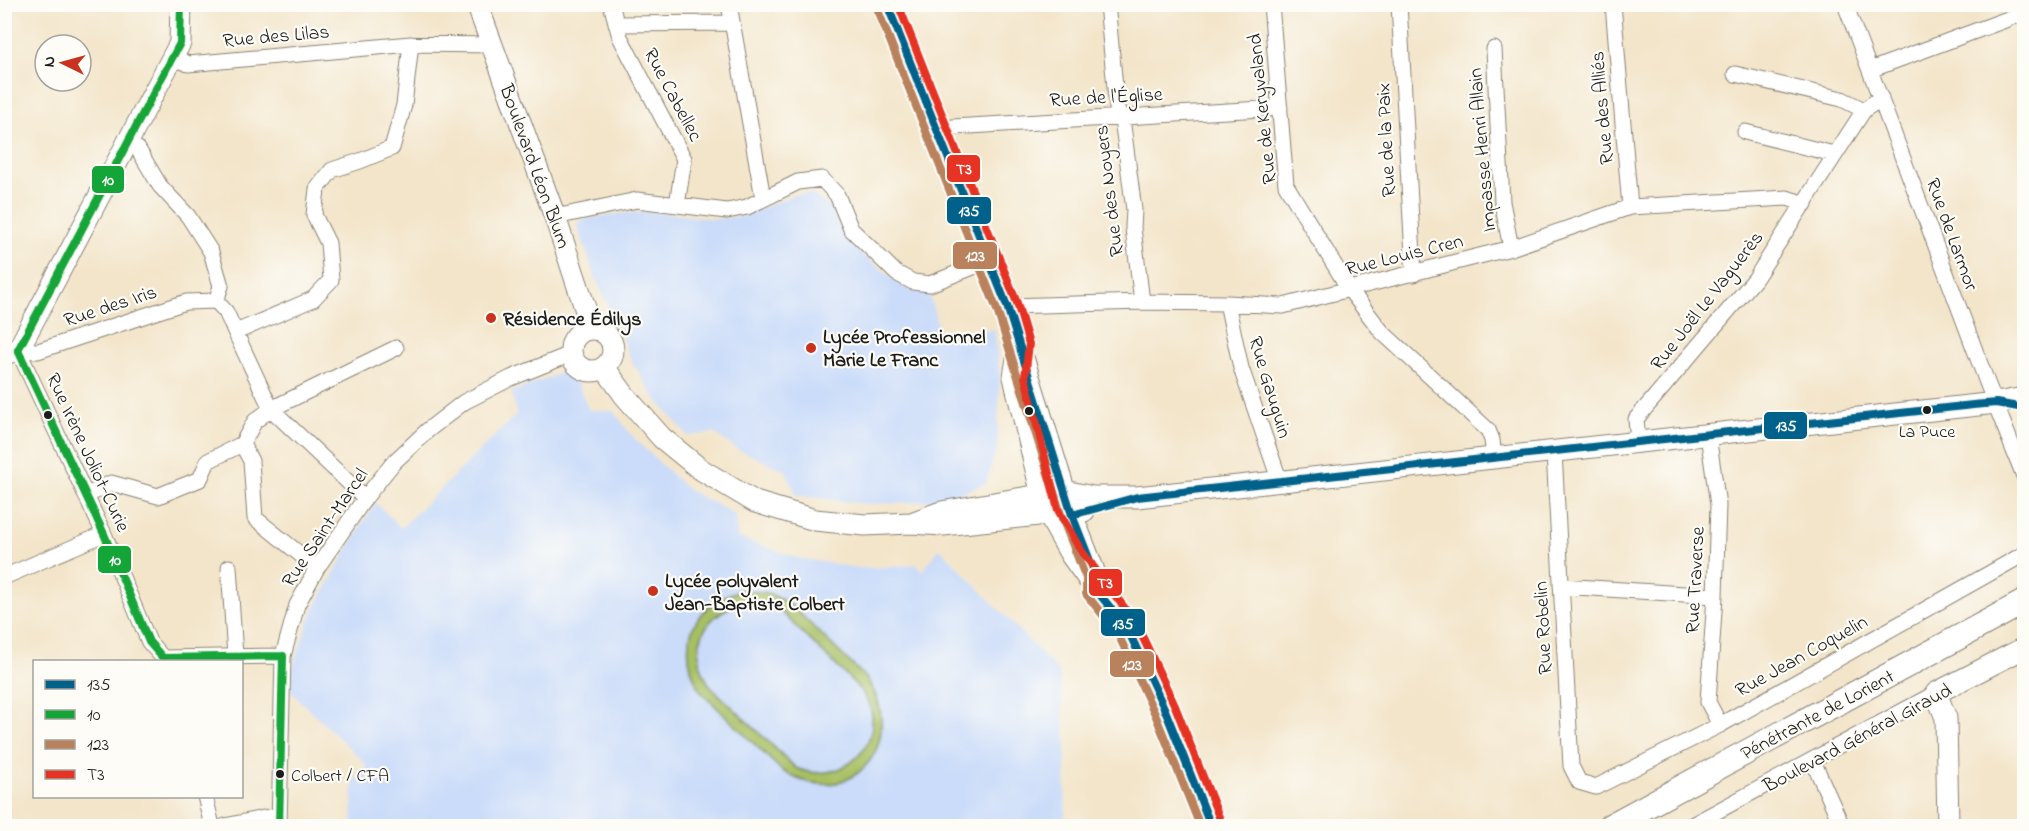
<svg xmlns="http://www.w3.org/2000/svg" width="2029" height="831" viewBox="0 0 2029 831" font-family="'Indie Flower',sans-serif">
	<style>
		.built { fill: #cadcf9 }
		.green { fill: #a7bf64; stroke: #626e40; stroke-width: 1.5; fill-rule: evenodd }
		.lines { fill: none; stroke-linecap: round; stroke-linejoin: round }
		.street-casing { stroke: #888073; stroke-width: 17 }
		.secondary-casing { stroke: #888073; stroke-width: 23 }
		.primary-casing { stroke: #888073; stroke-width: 26 }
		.street { stroke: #fff; stroke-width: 15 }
		.secondary { stroke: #fff; stroke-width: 21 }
		.primary { stroke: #fff; stroke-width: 24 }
		.bus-1-casing { stroke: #fdfcf7; stroke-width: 12 }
		.bus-2-casing { stroke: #fdfcf7; stroke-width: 12 }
		.bus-3-casing { stroke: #fdfcf7; stroke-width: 12 }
		.bus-4-casing { stroke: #fdfcf7; stroke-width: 12 }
		.bus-1 { stroke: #00628b; stroke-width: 8 }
		.bus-2 { stroke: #13a538; stroke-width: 8 }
		.bus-3 { stroke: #b9825d; stroke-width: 8 }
		.bus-4 { stroke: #e63323; stroke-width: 8 }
		.poi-dot { fill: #c8321e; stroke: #fdfcf7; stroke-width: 2 }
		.bus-dot { fill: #1c1c1c; stroke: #fdfcf7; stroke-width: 2 }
		.labels { text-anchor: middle; stroke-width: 4.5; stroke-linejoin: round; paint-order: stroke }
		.bus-label { font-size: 18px; fill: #1c1c1c; stroke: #fdfcf7 }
		.street-label { font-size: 20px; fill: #1c1c1c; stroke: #fdfcf7 }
		.poi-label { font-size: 20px; font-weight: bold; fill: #1c1c1c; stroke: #fdfcf7; text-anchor: start }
		.line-badge { stroke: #fdfcf7; stroke-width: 2 }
		.badge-label { font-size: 16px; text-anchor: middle; font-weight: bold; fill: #fff }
	</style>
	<rect width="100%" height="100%" fill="#fdfcf7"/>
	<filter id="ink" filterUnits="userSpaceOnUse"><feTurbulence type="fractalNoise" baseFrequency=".0167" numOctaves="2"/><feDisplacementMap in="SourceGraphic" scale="12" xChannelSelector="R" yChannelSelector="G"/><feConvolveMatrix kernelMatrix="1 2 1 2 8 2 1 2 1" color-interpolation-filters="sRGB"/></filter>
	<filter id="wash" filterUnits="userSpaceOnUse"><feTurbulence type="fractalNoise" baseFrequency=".008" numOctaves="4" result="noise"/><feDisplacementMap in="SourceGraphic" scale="24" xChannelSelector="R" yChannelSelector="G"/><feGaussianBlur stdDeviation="1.35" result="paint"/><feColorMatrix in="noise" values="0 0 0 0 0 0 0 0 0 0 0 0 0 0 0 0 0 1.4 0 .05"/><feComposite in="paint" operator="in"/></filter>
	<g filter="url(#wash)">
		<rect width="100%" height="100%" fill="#f3e5ca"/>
		<path class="built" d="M812,194L830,207L840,226L855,248L862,254L901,285L913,291L928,290L940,334L982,332L994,329L1000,374L997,450L986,483L948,498L907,503L865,504L796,495L786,471L735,448L714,433L688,436L654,397L632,362L596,278L578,228V222L585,219L626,213L657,212L715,219L745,216L793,195Z
			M571,369L589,410L613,411L634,438L688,490L734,514L738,538L798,558L858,568L888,567L916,564L922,571L940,548L1059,672L1066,742L1065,826H352L353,782L367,765L289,690L295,659L313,610L361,526L376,503L401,528L517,414L511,392Z"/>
		<path class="green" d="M741,590L768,593L789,603L867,679C910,744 849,815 781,770L700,691C676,646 690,605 741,590ZM745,603L767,604L778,609L857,686C862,693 869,701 871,710C880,754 835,785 796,768L711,687C686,651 702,611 745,603Z"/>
	</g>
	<g filter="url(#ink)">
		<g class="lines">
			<g class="street-casing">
				<path id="street" d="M611,4L620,37L684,159L677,205
					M729,4L763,198
					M1107,4L1117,108L1123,126L1134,210L1133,228L1142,302
					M1271,4L1286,185L1349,289L1382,332L1488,430L1492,440L1494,458
					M1399,4L1414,274
					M1613,4L1630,207
					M1845,4L1988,385L2024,476
					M616,24L732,23
					M1494,49L1502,202L1511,248
					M173,57L188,64L411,44L493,45
					M1870,70L2024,13
					M1735,74L1842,99L1864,110
					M936,128L1280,108
					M1745,132L1834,154
					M127,143L138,149L160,186L188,216L211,252L221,286L216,301
					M555,217L637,200L727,211L747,207L798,182L822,179L837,195L851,229L896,273L913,282L930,284L988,261
					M216,301L186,302L38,351L18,350L104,534L149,642L163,658L283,656
					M216,301L226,312L271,409L365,498
					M1227,303L1241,368L1280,482
					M1007,306L1142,302L1227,303L1283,306L1511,248L1630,207L1787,198L1805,204
					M236,332L313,299L331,280L328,243L314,215L317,189L332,170L360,161L392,148L404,105L411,44
					M1708,435L1718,505L1715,596L1708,702L1720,725
					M1638,442L1636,419L1755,279L1864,110L1881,98
					M242,444L251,461L255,518L317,568
					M1554,452L1571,766L1579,782L1596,787L1720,725L2024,554
					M86,496L111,483L158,496L200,479L208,461L242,444L255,421L271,409L396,348
					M229,567L235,656
					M4,577L104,534
					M1561,586L1715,596
					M1813,761L1842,826
					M205,796L212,826
					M225,826L279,815
					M279,826L283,656L297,605L317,568L365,498L394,462L428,430L464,402L511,378L571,354
					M1690,826L1936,693"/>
			</g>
			<g class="secondary-casing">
				<path id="secondary" d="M477,4L555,217L592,329
					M887,4L1007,306L1072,515L1096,576V590
					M571 350a21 21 0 1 1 42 0a21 21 0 1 1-42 0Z
					M4,354L18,350L180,43L181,4
					M1017,358L1014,377L1042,495L1048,514L1071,555L1096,590L1127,628L1165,710L1211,826
					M604,367L625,396L662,438L700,469L755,502L815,520L865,525L911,523L943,525L1048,514L1072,515L1084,511
					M911,523L941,512L1064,491L1093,497H1137L1996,403L2024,398
					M1948,826L1946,718L1936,693L2024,648"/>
			</g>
			<g class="primary-casing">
				<path id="primary" d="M1610,826L2024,602"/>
			</g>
			<use href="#street" class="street"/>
			<use href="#secondary" class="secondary"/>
			<use href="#primary" class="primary"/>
			<g class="bus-1-casing">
				<path id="bus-1" d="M887,4L1007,306L1072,515L1096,576V590L1127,628L1165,710L1211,826
					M1072,515L1137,497L1973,405L1996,403L2024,408"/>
			</g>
			<g class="bus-2-casing">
				<path id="bus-2" d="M18,350L104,534L149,642L163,658L283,656
					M18,350L180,43L181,4
					M279,826L283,656"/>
			</g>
			<g class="bus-3-casing">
				<path id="bus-3" d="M877,8L997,310L1062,518L1086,578V594L1118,634L1155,714L1200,826"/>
			</g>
			<g class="bus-4-casing">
				<path id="bus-4" d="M898,4L1017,303L1029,344L1025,377L1058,510L1080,549L1136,623L1175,706L1221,822"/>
			</g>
			<use href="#bus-1" class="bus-1"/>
			<use href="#bus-2" class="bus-2"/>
			<use href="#bus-3" class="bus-3"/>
			<use href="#bus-4" class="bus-4"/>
		</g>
	</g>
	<g class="poi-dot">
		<circle cx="491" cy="318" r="6"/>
		<circle cx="811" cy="348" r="6"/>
		<circle cx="653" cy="591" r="6"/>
	</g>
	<g class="bus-dot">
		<circle cx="1927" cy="410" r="5"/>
		<circle cx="1029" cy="411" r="5"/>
		<circle cx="48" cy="415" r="5"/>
		<circle cx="280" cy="774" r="5"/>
	</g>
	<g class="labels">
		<g class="bus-label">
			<text x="1927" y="437">La Puce</text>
			<text x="291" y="781" text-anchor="start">Colbert / CFA</text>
		</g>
		<g class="street-label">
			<text transform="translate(276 35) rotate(-5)" y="7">Rue des Lilas</text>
			<text transform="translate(674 94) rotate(62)" y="7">Rue Cabellec</text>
			<text transform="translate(1106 96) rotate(-3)" y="7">Rue de l'Église</text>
			<text transform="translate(1601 108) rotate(-95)" y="7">Rue des Alliés</text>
			<text transform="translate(1261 109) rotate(-96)" y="7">Rue de Keryvaland</text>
			<text transform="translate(1385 140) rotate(-93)" y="7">Rue de la Paix</text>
			<text transform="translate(1481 150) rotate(-95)" y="7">Impasse Henri Allain</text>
			<text transform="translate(536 166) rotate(70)" y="7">Boulevard Léon Blum</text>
			<text transform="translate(1108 191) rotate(-97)" y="7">Rue des Noyers</text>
			<text transform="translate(1953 234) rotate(70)" y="7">Rue de Larmor</text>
			<text transform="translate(1404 254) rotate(-14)" y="7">Rue Louis Cren</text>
			<text transform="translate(1706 300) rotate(-52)" y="7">Rue Joël Le Vaguerès</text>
			<text transform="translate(110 305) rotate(-18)" y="7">Rue des Iris</text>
			<text transform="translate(1271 387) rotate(73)" y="7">Rue Gauguin</text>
			<text transform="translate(89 452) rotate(65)" y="7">Rue Irène Joliot-Curie</text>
			<text transform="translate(324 527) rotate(-56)" y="7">Rue Saint-Marcel</text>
			<text transform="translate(1694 580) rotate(-87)" y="7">Rue Traverse</text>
			<text transform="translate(1542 628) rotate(-93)" y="7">Rue Robelin</text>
			<text transform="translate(1801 655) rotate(-29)" y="7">Rue Jean Coquelin</text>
			<text transform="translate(1817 714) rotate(-28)" y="7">Pénétrante de Lorient</text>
			<text transform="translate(1857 737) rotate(-28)" y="7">Boulevard Général Giraud</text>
		</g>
		<g class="poi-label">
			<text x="503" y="325">Résidence Édilys</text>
			<text x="823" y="343">Lycée Professionnel<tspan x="823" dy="23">Marie Le Franc</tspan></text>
			<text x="665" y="587">Lycée polyvalent<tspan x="665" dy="23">Jean-Baptiste Colbert</tspan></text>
		</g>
	</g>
	<g class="line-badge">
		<rect x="946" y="154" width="35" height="29" rx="6" fill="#e63323"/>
		<rect x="91" y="165" width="34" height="29" rx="6" fill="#13a538"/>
		<rect x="946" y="196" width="46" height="29" rx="6" fill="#00628b"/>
		<rect x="952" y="241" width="46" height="29" rx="6" fill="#b9825d"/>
		<rect x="1763" y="411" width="45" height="29" rx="6" fill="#00628b"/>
		<rect x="97" y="545" width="35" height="29" rx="6" fill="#13a538"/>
		<rect x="1088" y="568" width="35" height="29" rx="6" fill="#e63323"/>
		<rect x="1100" y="608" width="46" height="29" rx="6" fill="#00628b"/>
		<rect x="1109" y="650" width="46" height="28" rx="6" fill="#b9825d"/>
	</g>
	<g class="badge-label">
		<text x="964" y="174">T3</text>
		<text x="108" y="185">10</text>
		<text x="969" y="216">135</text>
		<text x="975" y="261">123</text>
		<text x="1786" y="431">135</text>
		<text x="115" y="565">10</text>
		<text x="1105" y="588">T3</text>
		<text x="1123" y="629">135</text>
		<text x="1132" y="670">123</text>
	</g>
	<rect width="2029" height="831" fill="none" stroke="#fdfcf7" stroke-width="24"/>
	<rect x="33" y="660" width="210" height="138" fill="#fdfcf7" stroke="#a3a29f" stroke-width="1.5"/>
	<rect x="45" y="680" width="30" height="9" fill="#00628b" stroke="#a3a29f" stroke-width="1.5"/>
	<text x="87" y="690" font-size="18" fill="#1c1c1c">135</text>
	<rect x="45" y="710" width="30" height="9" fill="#13a538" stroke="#a3a29f" stroke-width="1.5"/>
	<text x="87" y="720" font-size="18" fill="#1c1c1c">10</text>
	<rect x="45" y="740" width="30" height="9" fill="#b9825d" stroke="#a3a29f" stroke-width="1.5"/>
	<text x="87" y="750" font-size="18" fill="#1c1c1c">123</text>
	<rect x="45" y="770" width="30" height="9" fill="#e63323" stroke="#a3a29f" stroke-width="1.5"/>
	<text x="87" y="780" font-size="18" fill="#1c1c1c">T3</text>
	<g transform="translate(63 63) rotate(275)"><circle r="28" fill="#fdfcf7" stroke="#a3a29f" stroke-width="1.5"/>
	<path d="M0-4.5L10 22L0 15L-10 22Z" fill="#c8321e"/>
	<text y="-9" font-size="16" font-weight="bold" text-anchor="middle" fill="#1c1c1c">N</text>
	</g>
</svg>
